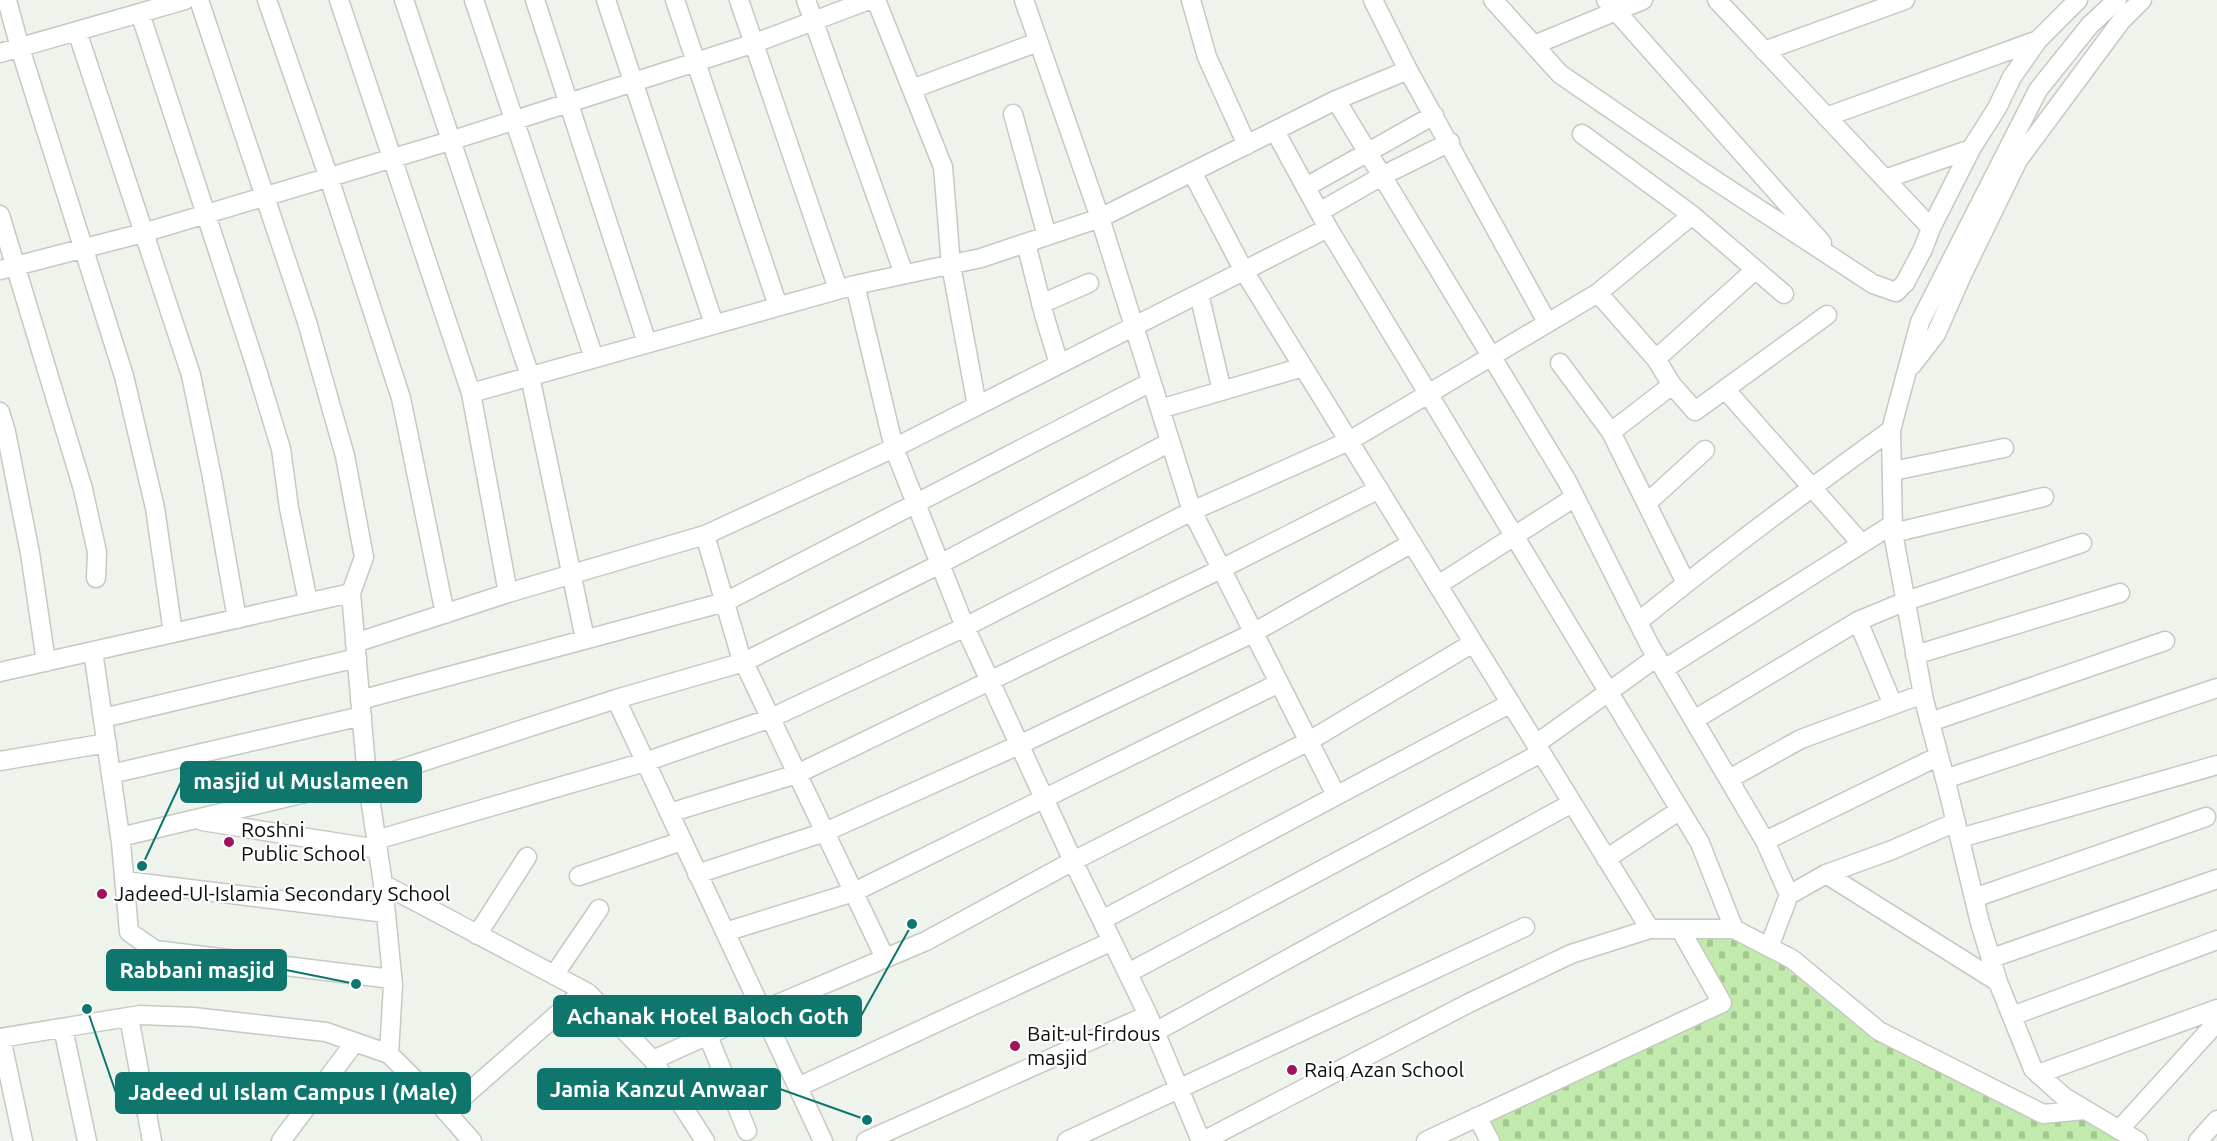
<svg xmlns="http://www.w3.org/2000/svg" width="2217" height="1141" viewBox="0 0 2217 1141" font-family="Ubuntu,sans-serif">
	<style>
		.cemetery { fill: url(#cemetery-stones) }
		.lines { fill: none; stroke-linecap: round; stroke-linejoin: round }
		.minor-casing { stroke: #c4cac1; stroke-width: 21 }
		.minor { stroke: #fff; stroke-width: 18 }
		.poi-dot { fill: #a0125c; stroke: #fff; stroke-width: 2 }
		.labels { text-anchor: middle; stroke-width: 4.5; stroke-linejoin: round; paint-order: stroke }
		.poi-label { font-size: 21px; fill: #0d0f0c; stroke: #fff; text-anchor: start }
		.leader { fill: none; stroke: #0f766e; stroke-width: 2 }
		.callout-dot { fill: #0f766e; stroke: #fff; stroke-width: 2 }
		.callout { fill: #0f766e; stroke: #0f766e; stroke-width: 2 }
		.callout-label { font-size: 22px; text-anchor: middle; font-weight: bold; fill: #fff }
	</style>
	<defs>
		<pattern id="cemetery-stones" width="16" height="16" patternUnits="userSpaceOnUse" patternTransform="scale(1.5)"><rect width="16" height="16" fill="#c1eaac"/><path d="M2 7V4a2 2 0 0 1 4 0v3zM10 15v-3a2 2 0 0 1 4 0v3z" fill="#a5c893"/></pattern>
	</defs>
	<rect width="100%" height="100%" fill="#eef4eb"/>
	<path class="cemetery" d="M1680,929L1735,930L1879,1031L2043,1115L2084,1110L2137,1141H1490L1477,1118L1722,1004Z"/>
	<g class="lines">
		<g class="minor-casing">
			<path id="minor" d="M7,0L20,48L124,376L155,508L173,633
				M199,0L307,322L345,456L364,557L351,593L367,778L383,884L393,985L389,1054
				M267,0L329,178L401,398L445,614
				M339,0L471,393L508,593
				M404,0L530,376L585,639
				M474,0L594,358
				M535,0L647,343
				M606,0L714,324
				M675,0L778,306
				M739,0L838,289
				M806,0L904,274
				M876,0L943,167L951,265L977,406
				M1024,0L1100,218L1192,511L1336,795
				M1191,0L1207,57L1247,145
				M1373,0L1408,70L1547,322
				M1493,0L1560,74L1707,175L1873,284L1896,292L1905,283L1923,249L1931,228L1971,149L1997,108L2012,77L2038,40L2078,0
				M1606,0L1822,243
				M1717,0L1931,228
				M2117,0L2090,25L2038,90L1920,322L1891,430L1893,533L1924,700L1948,790L1980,923L1998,982L2033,1069L2064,1097L2138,1141
				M140,13L255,364L281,449L289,508L308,602
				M77,31L191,375L212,477L237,619
				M1534,45L1643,0
				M1764,51L1905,0
				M0,53L185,0
				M912,89L1038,42
				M1336,100L1567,481L1649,644L1765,841L1789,895L1769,947
				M1013,114L1047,236
				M1826,117L2038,40
				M1275,131L1328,228L1700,843L1734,929
				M1582,134L1692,215L1784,294
				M1192,172L1244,271L1650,929
				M1885,179L1971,149
				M1306,187L1434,115
				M1319,212L1382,176L1450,142
				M0,215L83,489L97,552L96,578
				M1026,243L1045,318L1059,364
				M0,270L143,233L450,141L755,43L869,0
				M855,285L894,448L965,627L1073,861L1148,1015L1201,1141
				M1598,293L1656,359L1672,385L1695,411L1827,315
				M1199,294L1222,391
				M1041,304L1089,283
				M1656,359L1755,270
				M1560,363L1611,432L1686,583
				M1912,365L1936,334L1962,275L2018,160L2121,21L2142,0
				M1725,389L1861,543
				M471,393L855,285L981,258L1100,218L1336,100L1408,70
				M1160,409L1303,367
				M0,412L6,432L30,553L46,662
				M1611,432L1672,385
				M1893,471L2004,448
				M1647,503L1705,450
				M1893,533L2044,497
				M705,535L740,654L885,958
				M1438,585L1575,497
				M1858,621L1893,705
				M1638,622C1720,555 1805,492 1891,430
				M355,643L508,593L705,535L894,448L1328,228
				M93,651L121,843L129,932L155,950L392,979
				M1915,655L2120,593
				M1664,669L1893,524
				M0,672L351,593
				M616,699L823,1141
				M360,700L725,602L1151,382
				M103,718L357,658
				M1694,720L1858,621L1906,601L2082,543
				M1930,722L2165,641
				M1536,744L1657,657
				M0,761L107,743
				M111,774L362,716
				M1729,779L1801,739L1923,694
				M1945,779L2217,688
				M669,813L797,774L1221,569L1379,489
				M202,821L378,849
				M120,837L385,774L616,699L744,662L940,564L1170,442
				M1960,838L2217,765
				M376,840L645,762L771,718L965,627L1192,511L1349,441L1598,293L1692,215
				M1765,841L1939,756
				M1606,859L1680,810
				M697,874L825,832L1019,745L1253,633L1412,543
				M1826,874L1998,982
				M579,876L682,841
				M125,881L386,913
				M383,884L588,993L653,1060L761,1011L926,941L1073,861L1309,741L1473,643
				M1789,895L1826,874L1892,850L1956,822
				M1974,898L2206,817
				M1102,920L1511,703
				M725,932L854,892L1279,683
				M477,935L527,857
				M1992,958L2217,879
				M1128,973L1541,753
				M554,975L599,909
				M2012,1016L2217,940
				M129,1017L152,1141
				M63,1028L87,1141
				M1155,1032L1572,803
				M708,1036L747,1131
				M0,1038L140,1015L193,1017L326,1032L389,1054L443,1108L472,1141
				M1,1038L23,1141
				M653,1060L705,1141
				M2038,1074L2217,1009
				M798,1087L1112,941
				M446,1112L584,991
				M1477,1117L1490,1141
				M2119,1130L2217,1022
				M281,1141L355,1042
				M866,1141L1148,1015
				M1067,1141L1525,927
				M1203,1141L1469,1003L1571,954L1650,929H1734L1792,959L1879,1031L2043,1114L2084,1110
				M1426,1141L1722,1003L1680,929
				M2198,1141L2217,1120"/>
		</g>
		<use href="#minor" class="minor"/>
	</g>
	<g class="poi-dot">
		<circle cx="229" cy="842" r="6"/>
		<circle cx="102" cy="894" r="6"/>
		<circle cx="1015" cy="1046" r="6"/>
		<circle cx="1292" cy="1070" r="6"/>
	</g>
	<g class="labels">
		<g class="poi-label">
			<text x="241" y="837">Roshni<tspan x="241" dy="24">Public School</tspan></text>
			<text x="114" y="901">Jadeed-Ul-Islamia Secondary School</text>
			<text x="1027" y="1041">Bait-ul-firdous<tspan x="1027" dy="24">masjid</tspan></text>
			<text x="1304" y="1077">Raiq Azan School</text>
		</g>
	</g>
	<path class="leader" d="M142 866L181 782M356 984L286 970M912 924L861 1016M867 1120L780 1089M87 1009L116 1093"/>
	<g class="callout-dot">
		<circle cx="142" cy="866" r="6"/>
		<circle cx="356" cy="984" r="6"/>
		<circle cx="912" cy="924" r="6"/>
		<circle cx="867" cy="1120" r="6"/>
		<circle cx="87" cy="1009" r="6"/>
	</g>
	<g class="callout">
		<rect x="181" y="762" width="240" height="40" rx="6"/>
		<rect x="107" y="950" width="179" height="40" rx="6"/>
		<rect x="554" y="996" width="307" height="40" rx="6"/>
		<rect x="538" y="1069" width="242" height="40" rx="6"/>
		<rect x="116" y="1073" width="354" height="40" rx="6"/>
	</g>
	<g class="callout-label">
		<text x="301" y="789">masjid ul Muslameen</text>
		<text x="197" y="978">Rabbani masjid</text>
		<text x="708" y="1024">Achanak Hotel Baloch Goth</text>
		<text x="659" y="1097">Jamia Kanzul Anwaar</text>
		<text x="293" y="1100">Jadeed ul Islam Campus I (Male)</text>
	</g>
</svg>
